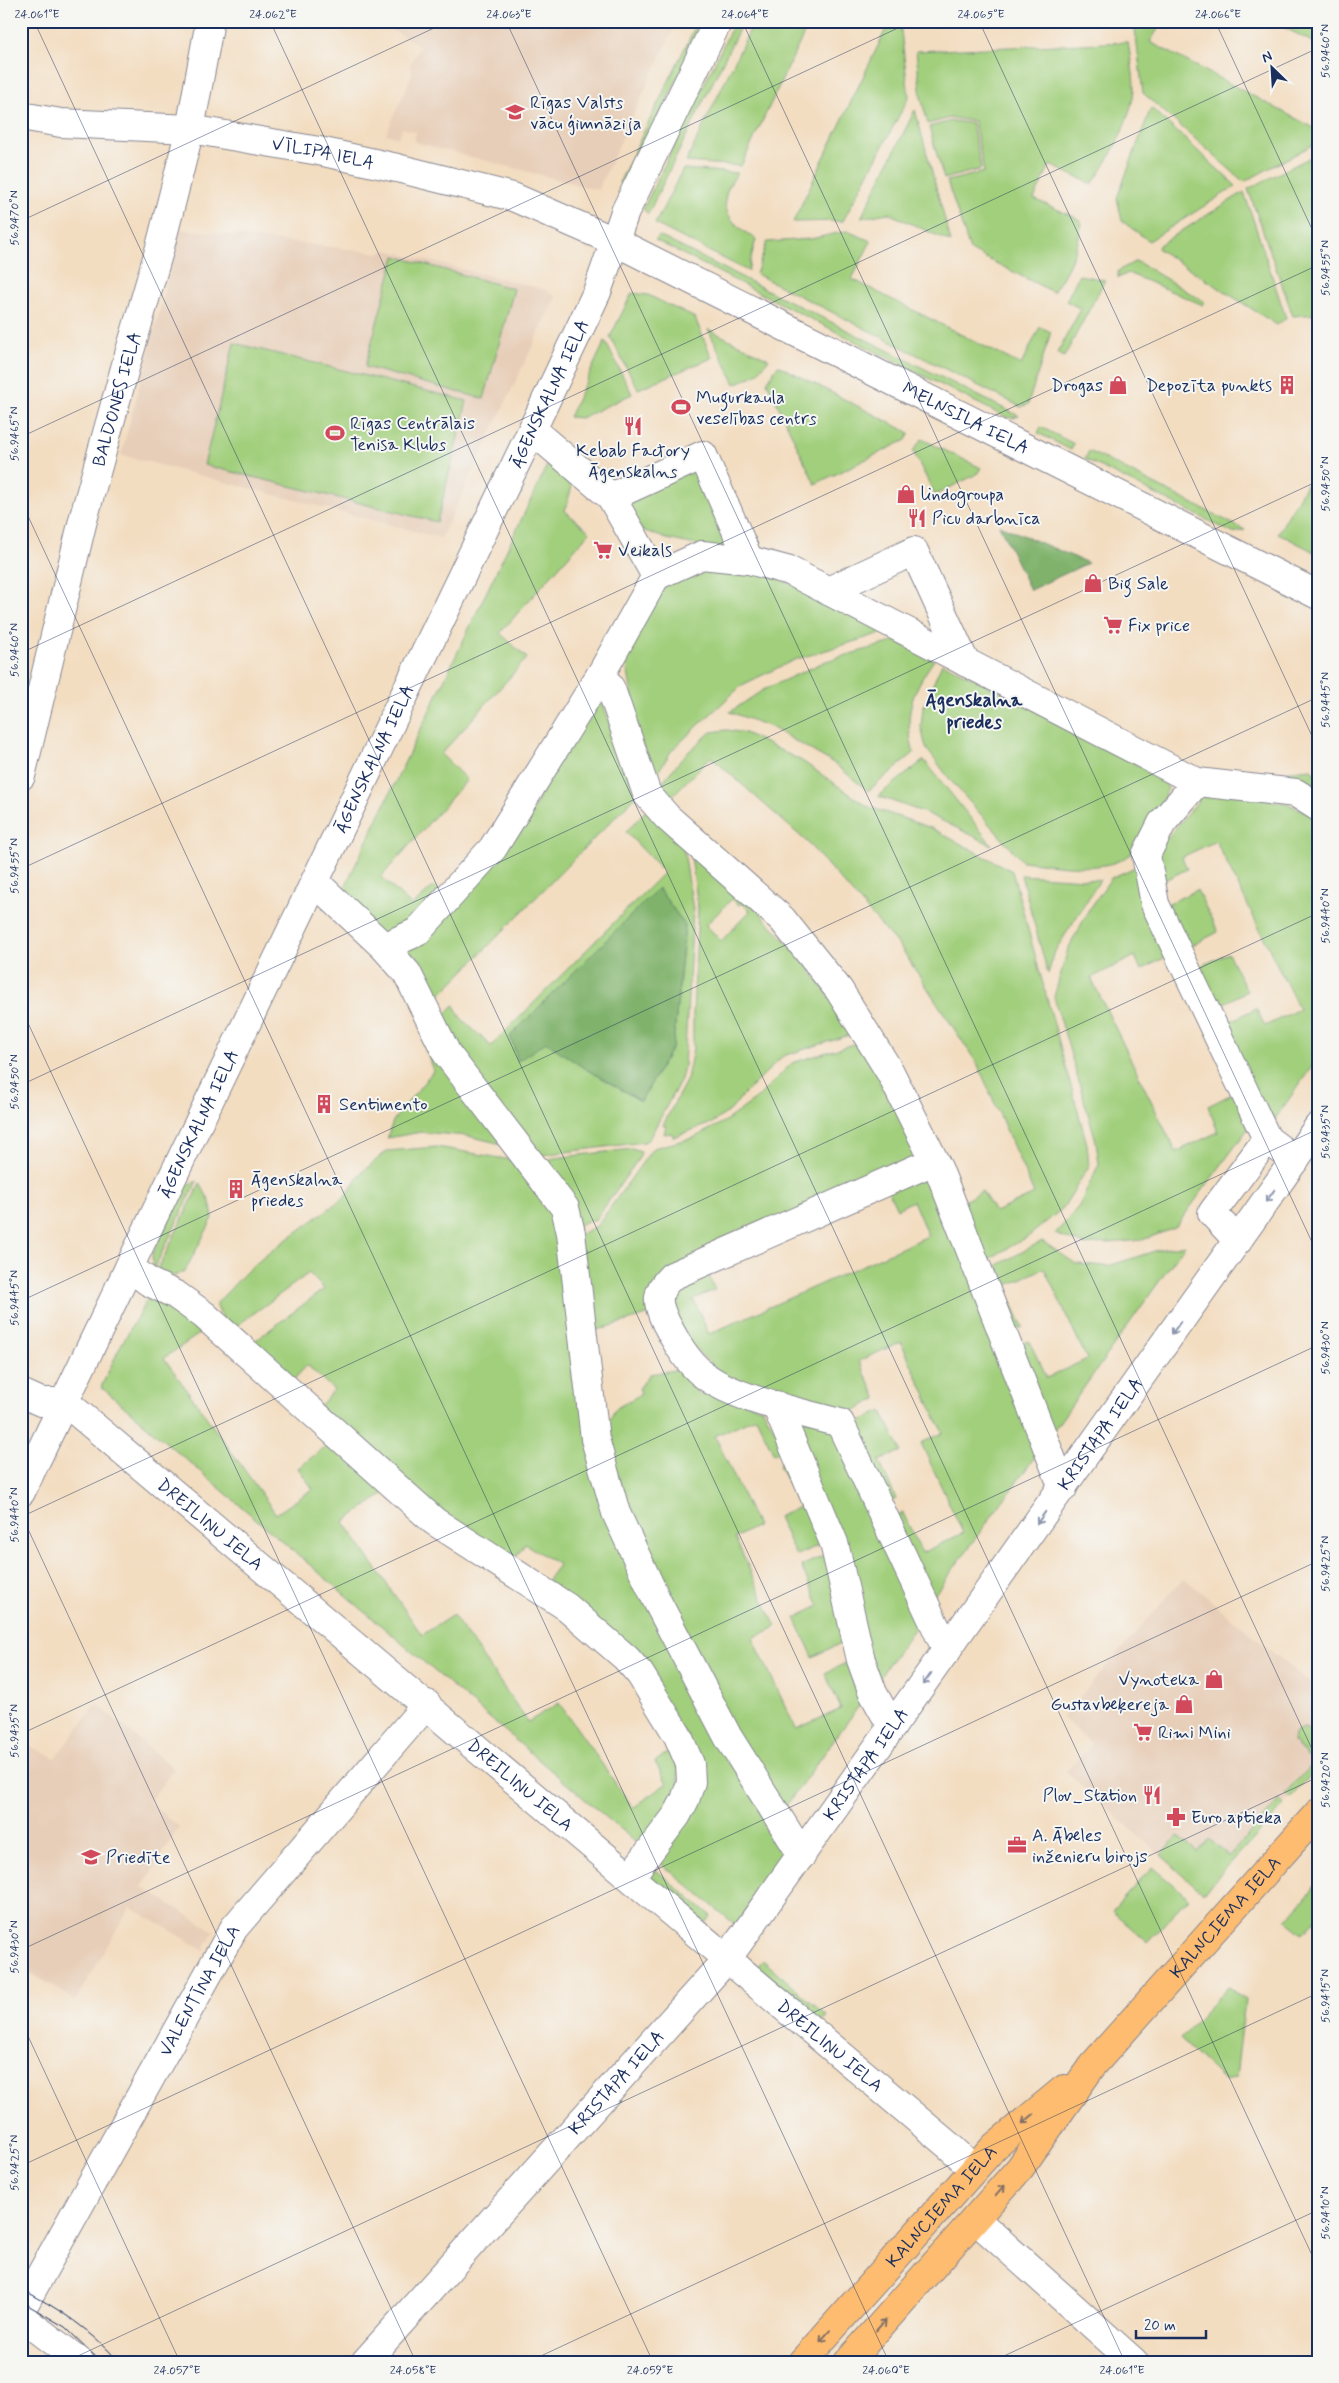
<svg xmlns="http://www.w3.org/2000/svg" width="1339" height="2383" viewBox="0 0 1339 2383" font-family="Mynerve,sans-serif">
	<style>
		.built { fill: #e7ceb8 }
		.green { fill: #a1cf7c; stroke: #5e7f6d; fill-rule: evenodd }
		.forest { fill: #80b26c; stroke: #4e7065 }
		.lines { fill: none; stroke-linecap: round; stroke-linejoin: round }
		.minor-casing { stroke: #878690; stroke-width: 30 }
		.major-casing { stroke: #878690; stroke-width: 30 }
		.minor { stroke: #fff; stroke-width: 28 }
		.major { stroke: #fdbc70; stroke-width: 28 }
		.tram { stroke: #1b2f5e; stroke-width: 1 }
		.oneway { stroke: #8d97ae }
		.oneway2 { stroke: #816e66 }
		.ticks { fill: none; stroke: #1b2f5e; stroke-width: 1; stroke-opacity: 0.45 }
		.labels { text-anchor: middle; stroke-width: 4; stroke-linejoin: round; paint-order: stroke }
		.poi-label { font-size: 18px; fill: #1b2f5e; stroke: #f6f6f2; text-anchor: start }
		.street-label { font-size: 18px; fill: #1b2f5e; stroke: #f6f6f2 }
		.neighbourhood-label { font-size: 19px; font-weight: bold; fill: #1b2f5e; stroke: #f6f6f2 }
		.neatline { fill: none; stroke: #1b2f5e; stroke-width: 2 }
		.ticks-label { font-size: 12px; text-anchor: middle; fill: #1b2f5e }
	</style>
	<rect width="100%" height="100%" fill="#f6f6f2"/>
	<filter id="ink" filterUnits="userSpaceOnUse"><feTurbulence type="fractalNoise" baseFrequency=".02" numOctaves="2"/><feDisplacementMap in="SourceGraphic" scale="10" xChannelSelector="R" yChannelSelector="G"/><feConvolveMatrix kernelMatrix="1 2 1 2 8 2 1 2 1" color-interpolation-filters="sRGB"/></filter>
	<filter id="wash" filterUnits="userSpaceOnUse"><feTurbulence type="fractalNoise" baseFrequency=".0096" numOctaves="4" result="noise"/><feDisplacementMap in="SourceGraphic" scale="20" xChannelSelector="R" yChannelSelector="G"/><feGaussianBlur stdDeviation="1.12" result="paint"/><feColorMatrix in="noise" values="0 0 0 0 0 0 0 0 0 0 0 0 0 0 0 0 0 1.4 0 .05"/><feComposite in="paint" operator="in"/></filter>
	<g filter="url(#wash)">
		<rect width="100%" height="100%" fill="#f3ddc1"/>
		<path class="built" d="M374,21H677L598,190L414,142L416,132L402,128L398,138L386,134L413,72L410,66L420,45Z
			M181,229L380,253L386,250L546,290L556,297L441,538L121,455Z
			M1184,1578L1318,1690V1767L1203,1893L1066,1772L1092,1744L1062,1717Z
			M97,1704L174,1769L149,1802L179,1827L142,1887L214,1931L204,1950L130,1907L75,2001L52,1985L21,1969V1742L55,1758Z"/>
		<path class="green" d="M698,21H706L625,185L619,183Z
			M735,21H743L648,214L643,209Z
			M754,21H810L741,166L686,162Z
			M1134,21H1163L1150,42L1318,130V142L1244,182L1143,93Z
			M1272,21H1318V45Z
			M900,23L909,97L843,221L793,222L888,25Z
			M1128,42C1130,57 1134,73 1134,88C1133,116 1109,162 1092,184L1050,165L1034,199L1081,220C1081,245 1067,272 1053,292L970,250L947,181L984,172L974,121L950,118L928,124L921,97L916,51Z
			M1151,108L1236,186L1149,241L1122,221L1117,198Z
			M915,110L951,242L888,213L861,218Z
			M951,121L972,123L981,169L944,179L929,127Z
			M1311,157L1318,171V314L1293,316L1248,189Z
			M683,169L737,173C733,180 727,188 726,195C721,216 741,230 756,239L748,271L655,224Z
			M1244,192L1286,318L1277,325L1158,249L1159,245Z
			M847,231L871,241L852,279L1021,365L1040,327L1051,332L1028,404L1021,407L756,274L767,242L811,239Z
			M659,236L1019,416L1013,418L1005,417L655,240Z
			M395,256L514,289L484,399L365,367Z
			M1136,261L1205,302L1203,305L1128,273L1118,278V271Z
			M1079,275L1105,280L1064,357L1057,353L1081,309L1066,301Z
			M632,293L648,295L695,318L712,358L638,389L610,337Z
			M708,329L769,359L757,374L735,384Z
			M605,341L632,394L581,418L569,417Z
			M234,343L467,401L437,522L204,465Z
			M778,365L910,433L906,440L815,484L767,382Z
			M1041,427L1074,444L1071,450L1038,433Z
			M922,439L981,468L977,474L935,495L913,451Z
			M1089,451L1245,530L1233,533L1085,459Z
			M703,461L744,555L667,539L642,530L619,499Z
			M548,464L572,486L565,511L590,532L500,633L527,658L441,754L467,780L381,877L412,906L434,886L445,897L383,939L340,897Z
			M1318,474V513L1315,519L1318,521V554L1278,533L1306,485Z
			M701,566L751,569L819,594L885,632L794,660L742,685L672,750L654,778L639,735L624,649L660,587Z
			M896,641L934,660C911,693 903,714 914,753L868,791L835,764L771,727L730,712L763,690L826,661Z
			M942,663L1027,704L1092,743L1159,775L1168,788C1161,804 1145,840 1133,852C1108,876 1054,864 1022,861L952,782L926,748L921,727L923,708Z
			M598,690L636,796L432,1003L393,951L421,936L524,828L557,763Z
			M727,730L745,733L802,761L867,806L931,828L1012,871L1087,1144L1089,1166L1063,1208L1029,1236L982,1263L957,1205L982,1191L995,1212L1034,1194L978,1065L901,948L807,842L711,757L667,801L656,789L686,754L711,732Z
			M924,760L992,845L928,814L878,796Z
			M1312,769L1314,773L1318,772V791L1289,781L1290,771Z
			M1208,789L1286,803L1318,817V1058L1270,1126L1222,1026L1256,1008L1265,1026L1299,1009L1216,841L1182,857L1187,869L1159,883L1157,850Z
			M648,808L683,844L693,910L684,1066L681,1079L649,1139L644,1142L534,1156L437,1022L454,1005L461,1018L491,1046L664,872L626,832ZM658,888L685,925L673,1046L641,1101L584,1068L546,1042L510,1036Z
			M690,849L748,900L803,960L856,1033L783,1056L741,1097L731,1110L712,1123L673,1137L672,1133L664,1134L666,1126L663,1125L687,1079L693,1049V1015L698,908ZM732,899L739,905L742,903L750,911L721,941L706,925Z
			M1142,864L1170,955L1141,970L1135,956L1091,978L1176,1152L1218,1132L1208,1106L1236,1092L1250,1126L1175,1228L1142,1240L1085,1245L1055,1234L1079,1206L1099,1164L1096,1141L1054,997L1068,949L1089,910L1111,878Z
			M1021,875L1100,880L1055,951L1048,974Z
			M1197,890L1218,932L1187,948L1167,904Z
			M1228,953L1247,991L1217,1007L1197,968Z
			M430,1032L506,1145L468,1136L421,1132L387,1138L393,1121L433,1071L423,1040Z
			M863,1041L928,1159L682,1265L657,1312L591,1332L578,1235L597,1226L653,1148L693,1138L724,1122L756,1099L792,1063Z
			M437,1147L517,1161L559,1217L585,1423L789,1848L736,1925L654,1858L674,1828L687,1735L546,1582L559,1565L525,1544L512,1563L477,1543L319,1407L334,1390L307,1365L290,1384L248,1346L324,1289L309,1273L231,1330L223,1321L216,1304L247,1271L271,1251L346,1196L361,1173L387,1151Z
			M632,1149L641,1152L639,1158L596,1219L577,1226L536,1163L554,1158Z
			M931,1168L1040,1450L932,1598L893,1518L903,1513L922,1553L963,1533L921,1443L943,1433L901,1342L859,1361L877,1399L843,1416L722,1375L677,1331L669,1289L706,1269L715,1290L693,1299L709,1334L928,1236L913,1201L897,1209L887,1188Z
			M197,1181L153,1271L152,1255L186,1185Z
			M200,1183L210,1202L213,1218L185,1271L175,1276L156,1273Z
			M1042,1241L1076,1264L1108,1266L1158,1250L1185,1245L1051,1434L1015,1347L1029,1341L1047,1378L1087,1359L1044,1268L1004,1287L1023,1327L1010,1332L985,1272Z
			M153,1289L208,1328L164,1358L276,1514L313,1489L298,1468L335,1439L391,1489L344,1522L422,1635L453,1615L528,1722L559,1703L633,1808L667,1783L655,1762L672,1749L678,1762L679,1795L641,1847L101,1387L120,1347Z
			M687,1368L699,1395L713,1388L763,1409L786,1449L774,1454L756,1417L715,1436L757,1526L735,1538L776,1627L753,1638L796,1729L841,1709L825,1673L850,1661L867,1695L783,1810L738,1739L631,1522L605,1431L615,1409L641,1394L639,1388L650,1374Z
			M882,1411L901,1451L879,1461L896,1499L886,1504L849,1426Z
			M794,1416L838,1428L924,1615L876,1682Z
			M791,1459L827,1541L796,1556L778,1517L799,1507L779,1465Z
			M830,1553L843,1642L813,1657L795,1618L819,1606L801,1566Z
			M1303,1728L1307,1729L1318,1739V1767L1290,1798L1285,1793L1314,1762L1293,1742L1294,1734Z
			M1279,1800L1284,1805L1203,1893L1161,1855L1178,1836L1197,1852L1209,1839L1229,1856Z
			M649,1864L711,1916L705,1923L651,1879L648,1871Z
			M1152,1867L1189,1898L1147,1942L1112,1911Z
			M1318,1883V1917L1303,1934L1286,1920Z
			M763,1960L827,2016L821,2023L757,1967Z
			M1228,1986L1245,2000L1236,2077L1228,2081L1223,2079L1180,2039Z"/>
		<path class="forest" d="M999,525L1088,563L1030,590Z
			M658,888L685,925L673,1046L641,1101L584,1068L546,1042L518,1061L510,1036Z"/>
	</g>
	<g filter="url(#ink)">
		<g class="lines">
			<g class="minor-casing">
				<g id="minor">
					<path id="s1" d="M21,116L61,123L190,129L319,151L397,168L513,197L614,241L1318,595"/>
					<path d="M532,430L611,497L656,576L601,674L611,689L647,794L667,817L782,919L839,990L890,1072L939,1170L1063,1488"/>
					<path d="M611,497L703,455L749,560L702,555L656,576"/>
					<path d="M749,560L790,571L1197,782L1162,823L1146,855L1155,904L1267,1139L1295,1160"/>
					<path d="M828,591L914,551L965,662"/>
					<path id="s2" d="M21,776L83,520L125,368L159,251L190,129L210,21"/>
					<path d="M1197,782L1296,793L1318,807"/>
					<path d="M316,883L384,947L407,973L447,1054L565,1208L571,1233L595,1439L616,1513L658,1603L728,1737L802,1855"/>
					<path d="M384,947L417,932L493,848L601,674"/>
					<path d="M934,1161L672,1276C655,1292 656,1302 666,1323C676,1342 687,1362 704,1375C732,1398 803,1413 840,1423L947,1651"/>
					<path d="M1238,1241L1212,1213L1267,1139"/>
					<path d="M129,1267L149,1282L176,1295L204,1315L434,1521L567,1607L626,1658L640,1674L678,1736L690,1764L691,1782L685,1800L677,1815L631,1876"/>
					<path d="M21,1393L41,1402H65"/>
					<path id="s3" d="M65,1402L948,2145L974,2169"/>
					<path d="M776,1405L834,1543L861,1660L873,1693L892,1727"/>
					<path id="s4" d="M21,1492L532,430L597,292L625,212L718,21"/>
					<path d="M975,2219L1134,2362"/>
					<path id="s5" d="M21,2310L234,1928L427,1704"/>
					<path d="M21,2317L80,2362"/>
					<path id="s6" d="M365,2362L727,1959L1318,1127"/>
				</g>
			</g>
			<g class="major-casing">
				<g id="major">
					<path id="s7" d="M802,2362L995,2146L1064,2089"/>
					<path id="s8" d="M848,2362L1020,2168L1092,2066L1318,1813"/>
				</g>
			</g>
			<use href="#minor" class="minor"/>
			<use href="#major" class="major"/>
			<path class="tram" d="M21,2289C57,2307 93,2331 119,2362
				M21,2301L65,2327L101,2362"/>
		</g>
		<defs><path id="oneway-shaft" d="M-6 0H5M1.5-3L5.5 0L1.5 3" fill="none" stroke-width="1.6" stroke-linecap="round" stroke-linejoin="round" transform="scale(1.25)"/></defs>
		<g class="oneway">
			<use href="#oneway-shaft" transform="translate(1270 1196) rotate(125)"/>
			<use href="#oneway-shaft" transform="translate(1176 1328) rotate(125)"/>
			<use href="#oneway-shaft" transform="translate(1041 1518) rotate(125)"/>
			<use href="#oneway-shaft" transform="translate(927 1679) rotate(126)"/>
		</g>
		<g class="oneway2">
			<use href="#oneway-shaft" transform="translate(1028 2119) rotate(141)"/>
			<use href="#oneway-shaft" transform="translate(1000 2191) rotate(-49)"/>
			<use href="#oneway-shaft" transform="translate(881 2325) rotate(-48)"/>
			<use href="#oneway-shaft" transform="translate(825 2336) rotate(131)"/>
		</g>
	</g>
	<path class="ticks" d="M34,21L1125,2362M270,21L1318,2268M506,21L1318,1762M742,21L1318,1255M979,21L1318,749M1215,21L1318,242M21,221L449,21M21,437L913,21M21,501L889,2362M21,653L1318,48M21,869L1318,265M21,1008L653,2362M21,1085L1318,481M21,1301L1318,697M21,1514L416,2362M21,1517L1318,913M21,1734L1318,1129M21,1950L1318,1345M21,2021L180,2362M21,2166L1318,1561M65,2362L1318,1777M528,2362L1318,1993M991,2362L1318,2210"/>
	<defs>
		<g id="school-bare" transform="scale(1.5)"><path d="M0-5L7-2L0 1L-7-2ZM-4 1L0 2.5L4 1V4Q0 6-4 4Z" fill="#d1495b" stroke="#f6f6f2" stroke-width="2.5" paint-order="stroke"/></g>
		<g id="shop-bare" transform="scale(1.5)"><path d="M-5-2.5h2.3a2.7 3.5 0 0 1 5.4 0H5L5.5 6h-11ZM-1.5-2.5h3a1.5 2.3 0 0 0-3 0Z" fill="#d1495b" stroke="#f6f6f2" stroke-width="2.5" paint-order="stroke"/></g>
		<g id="building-bare" transform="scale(1.5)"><path d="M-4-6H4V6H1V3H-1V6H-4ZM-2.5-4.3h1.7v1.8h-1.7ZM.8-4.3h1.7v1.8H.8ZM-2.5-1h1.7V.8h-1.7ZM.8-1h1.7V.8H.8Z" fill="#d1495b" stroke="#f6f6f2" stroke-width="2.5" paint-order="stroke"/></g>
		<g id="stadium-bare" transform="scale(1.5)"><path d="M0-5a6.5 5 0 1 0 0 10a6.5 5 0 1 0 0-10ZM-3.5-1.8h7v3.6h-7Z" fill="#d1495b" stroke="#f6f6f2" stroke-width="2.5" paint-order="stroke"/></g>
		<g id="restaurant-bare" transform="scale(1.5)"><path d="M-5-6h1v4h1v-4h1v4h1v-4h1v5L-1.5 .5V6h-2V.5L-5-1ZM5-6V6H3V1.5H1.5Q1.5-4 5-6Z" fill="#d1495b" stroke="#f6f6f2" stroke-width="2.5" paint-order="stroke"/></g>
		<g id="supermarket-bare" transform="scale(1.5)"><path d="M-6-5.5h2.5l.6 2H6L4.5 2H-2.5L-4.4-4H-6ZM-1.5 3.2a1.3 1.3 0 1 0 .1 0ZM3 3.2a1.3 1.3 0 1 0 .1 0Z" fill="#d1495b" stroke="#f6f6f2" stroke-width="2.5" paint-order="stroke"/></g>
		<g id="pharmacy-bare" transform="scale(1.5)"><path d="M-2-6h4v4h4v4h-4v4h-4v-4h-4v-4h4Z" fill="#d1495b" stroke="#f6f6f2" stroke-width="2.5" paint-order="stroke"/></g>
		<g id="office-bare" transform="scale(1.5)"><path d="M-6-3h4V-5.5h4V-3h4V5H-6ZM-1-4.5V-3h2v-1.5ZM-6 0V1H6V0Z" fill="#d1495b" stroke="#f6f6f2" stroke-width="2.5" paint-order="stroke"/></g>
	</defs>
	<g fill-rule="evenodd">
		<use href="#school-bare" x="515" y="112"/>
		<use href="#shop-bare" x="1118" y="385"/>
		<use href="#building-bare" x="1287" y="385"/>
		<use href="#stadium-bare" x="681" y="407"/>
		<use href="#restaurant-bare" x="633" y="426"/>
		<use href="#stadium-bare" x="335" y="433"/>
		<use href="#shop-bare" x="906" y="494"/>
		<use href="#restaurant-bare" x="917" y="518"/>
		<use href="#supermarket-bare" x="603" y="550"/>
		<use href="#shop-bare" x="1093" y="583"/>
		<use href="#supermarket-bare" x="1113" y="625"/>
		<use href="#building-bare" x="324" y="1104"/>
		<use href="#building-bare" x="236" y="1189"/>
		<use href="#shop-bare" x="1214" y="1679"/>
		<use href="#shop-bare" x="1184" y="1704"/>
		<use href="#supermarket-bare" x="1143" y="1732"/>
		<use href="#restaurant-bare" x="1152" y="1795"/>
		<use href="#pharmacy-bare" x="1176" y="1817"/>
		<use href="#office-bare" x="1017" y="1845"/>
		<use href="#school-bare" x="91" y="1857"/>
	</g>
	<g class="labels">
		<g class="poi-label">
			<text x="530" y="108">Rīgas Valsts<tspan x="530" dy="21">vācu ģimnāzija</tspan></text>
			<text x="1103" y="391" text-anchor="end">Drogas</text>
			<text x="1272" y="391" text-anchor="end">Depozīta punkts</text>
			<text x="696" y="403">Mugurkaula<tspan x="696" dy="21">veselības centrs</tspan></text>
			<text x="350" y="429">Rīgas Centrālais<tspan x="350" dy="21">Tenisa Klubs</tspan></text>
			<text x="633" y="456" text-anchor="middle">Kebab Factory<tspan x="633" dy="21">Āgenskalns</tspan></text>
			<text x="921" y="500">lindogroupa</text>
			<text x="932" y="524">Picu darbnīca</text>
			<text x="618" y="556">Veikals</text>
			<text x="1108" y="589">Big Sale</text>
			<text x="1128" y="631">Fix price</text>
			<text x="339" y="1110">Sentimento</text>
			<text x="251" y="1185">Āgenskalna<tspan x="251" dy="21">priedes</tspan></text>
			<text x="1199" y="1685" text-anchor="end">Vynoteka</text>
			<text x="1169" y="1710" text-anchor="end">Gustavbeķereja</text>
			<text x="1158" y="1738">Rimi Mini</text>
			<text x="1137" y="1801" text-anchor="end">Plov_Station</text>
			<text x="1191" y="1823">Euro aptieka</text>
			<text x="1032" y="1841">A. Ābeles<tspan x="1032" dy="21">inženieru birojs</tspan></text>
			<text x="106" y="1863">Priedīte</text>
		</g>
		<g class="street-label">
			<text dy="6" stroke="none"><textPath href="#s1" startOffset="305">VĪLIPA IELA</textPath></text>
			<text dy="6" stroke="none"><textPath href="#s4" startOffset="1219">ĀGENSKALNA IELA</textPath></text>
			<text dy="6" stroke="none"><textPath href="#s2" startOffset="389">BALDONES IELA</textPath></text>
			<text dy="6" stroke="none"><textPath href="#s1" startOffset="1004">MELNSILA IELA</textPath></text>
			<text dy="6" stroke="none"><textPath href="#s4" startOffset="814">ĀGENSKALNA IELA</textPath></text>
			<text dy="6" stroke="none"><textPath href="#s4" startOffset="409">ĀGENSKALNA IELA</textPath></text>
			<text dy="6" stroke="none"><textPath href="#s6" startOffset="1186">KRISTAPA IELA</textPath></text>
			<text dy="6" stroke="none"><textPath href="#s3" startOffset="190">DREILIŅU IELA</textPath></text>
			<text dy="6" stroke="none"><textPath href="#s6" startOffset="781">KRISTAPA IELA</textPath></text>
			<text dy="6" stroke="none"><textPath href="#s3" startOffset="595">DREILIŅU IELA</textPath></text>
			<text dy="6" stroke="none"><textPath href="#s8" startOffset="584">KALNCIEMA IELA</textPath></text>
			<text dy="6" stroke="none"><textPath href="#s5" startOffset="366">VALENTĪNA IELA</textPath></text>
			<text dy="6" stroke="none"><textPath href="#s3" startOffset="1000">DREILIŅU IELA</textPath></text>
			<text dy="6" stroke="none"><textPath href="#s6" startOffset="376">KRISTAPA IELA</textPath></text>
			<text dy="6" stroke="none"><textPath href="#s7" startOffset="209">KALNCIEMA IELA</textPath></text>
		</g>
		<g class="neighbourhood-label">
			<text x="974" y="706">Āgenskalna<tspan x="974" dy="22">priedes</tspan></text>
		</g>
	</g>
	<rect width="1339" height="2383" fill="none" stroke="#f6f6f2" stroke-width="55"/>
	<g transform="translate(1272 68) rotate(335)" stroke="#f6f6f2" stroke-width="4" paint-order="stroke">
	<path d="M0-4L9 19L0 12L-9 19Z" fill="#1b2f5e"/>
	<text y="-8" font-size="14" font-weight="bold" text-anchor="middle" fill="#1b2f5e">N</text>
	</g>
	<path d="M1136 2330v8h70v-8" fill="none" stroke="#1b2f5e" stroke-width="2.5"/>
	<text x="1144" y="2330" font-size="15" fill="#1b2f5e" stroke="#f6f6f2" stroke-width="4" paint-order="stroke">20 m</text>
	<rect x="28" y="28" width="1284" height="2328" class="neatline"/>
	<g class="ticks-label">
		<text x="37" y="18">24.061°E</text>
		<text x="273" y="18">24.062°E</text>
		<text x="509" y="18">24.063°E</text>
		<text x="745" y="18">24.064°E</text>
		<text x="981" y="18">24.065°E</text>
		<text x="1218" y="18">24.066°E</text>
		<text transform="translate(1325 51) rotate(-90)" y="4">56.9460°N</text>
		<text transform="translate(14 218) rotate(-90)" y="4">56.9470°N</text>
		<text transform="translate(1325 268) rotate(-90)" y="4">56.9455°N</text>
		<text transform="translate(14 434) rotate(-90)" y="4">56.9465°N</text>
		<text transform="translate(1325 484) rotate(-90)" y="4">56.9450°N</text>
		<text transform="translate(14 650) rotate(-90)" y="4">56.9460°N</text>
		<text transform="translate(1325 700) rotate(-90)" y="4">56.9445°N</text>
		<text transform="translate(14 866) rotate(-90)" y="4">56.9455°N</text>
		<text transform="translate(1325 916) rotate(-90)" y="4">56.9440°N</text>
		<text transform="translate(14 1082) rotate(-90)" y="4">56.9450°N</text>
		<text transform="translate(1325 1132) rotate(-90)" y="4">56.9435°N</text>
		<text transform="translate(14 1298) rotate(-90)" y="4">56.9445°N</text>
		<text transform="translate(1325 1348) rotate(-90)" y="4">56.9430°N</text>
		<text transform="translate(14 1515) rotate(-90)" y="4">56.9440°N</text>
		<text transform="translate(1325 1564) rotate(-90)" y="4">56.9425°N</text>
		<text transform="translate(14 1731) rotate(-90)" y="4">56.9435°N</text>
		<text transform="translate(1325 1780) rotate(-90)" y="4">56.9420°N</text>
		<text transform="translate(14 1947) rotate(-90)" y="4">56.9430°N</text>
		<text transform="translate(1325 1996) rotate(-90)" y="4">56.9415°N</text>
		<text transform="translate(14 2163) rotate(-90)" y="4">56.9425°N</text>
		<text transform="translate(1325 2213) rotate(-90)" y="4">56.9410°N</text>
		<text x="177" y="2374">24.057°E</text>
		<text x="413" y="2374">24.058°E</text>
		<text x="650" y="2374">24.059°E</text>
		<text x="886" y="2374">24.060°E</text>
		<text x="1122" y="2374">24.061°E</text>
	</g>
</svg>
